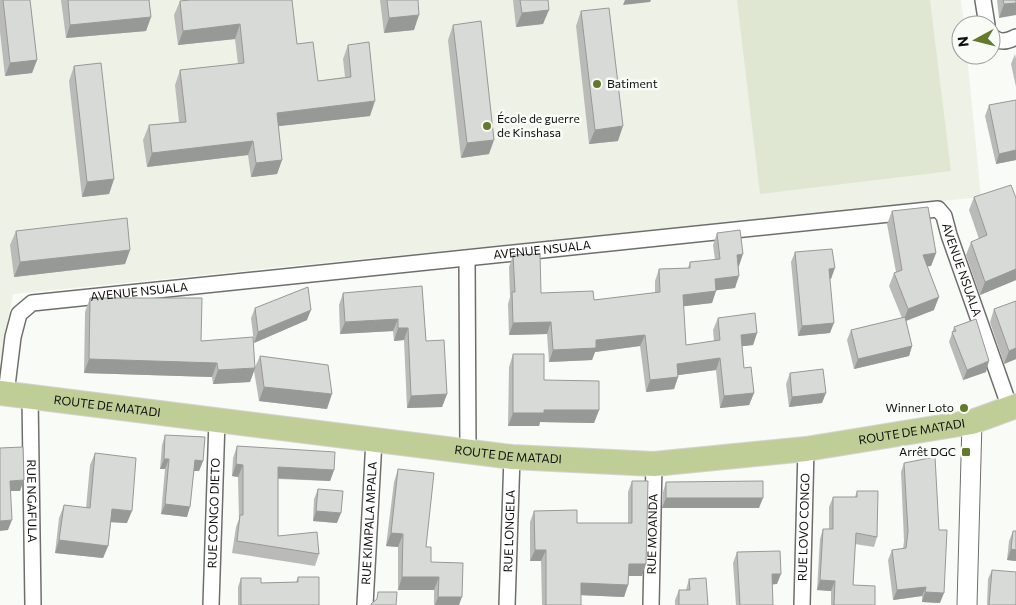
<svg xmlns="http://www.w3.org/2000/svg" width="1016" height="605" viewBox="0 0 1016 605" font-family="Commissioner,sans-serif">
	<style>
		.built { fill: #edf1e6 }
		.green { fill: #dfe7d2 }
		.lines { fill: none; stroke-linecap: round; stroke-linejoin: round }
		.minor-casing { stroke: #6e6f6d; stroke-width: 18 }
		.tertiary-casing { stroke: #6e6f6d; stroke-width: 21 }
		.primary-casing { stroke: #d4d4d4; stroke-width: 26 }
		.minor { stroke: #fff; stroke-width: 15 }
		.tertiary { stroke: #fff; stroke-width: 19 }
		.primary { stroke: #bece96; stroke-width: 24 }
		.wall { fill: #babbb9 }
		.shaded-wall { fill: #979996 }
		.building { fill: #d8dad7; stroke: #979996 }
		.poi-dot { fill: #63792b; stroke: #f9fbf7; stroke-width: 2 }
		.labels { text-anchor: middle; stroke-width: 5; stroke-linejoin: round; paint-order: stroke }
		.poi-label { font-size: 12px; fill: #0f0f0e; stroke: #f9fbf7; text-anchor: start }
		.street-label { font-size: 12px; fill: #0f0f0e; stroke: #f9fbf7 }
	</style>
	<rect width="100%" height="100%" fill="#f9fbf7"/>
	<path class="built" d="M0,0H961L964,25H961V55H967L981,197L13,294L0,361Z"/>
	<path class="green" d="M737,0H930L951,171L760,194Z"/>
	<g class="lines">
		<g class="minor-casing">
			<g id="minor">
				<path d="M983,0L987,25"/>
				<path d="M991,36C1000,43 1006,42 1016,37"/>
				<path d="M467,259L468,451"/>
				<path id="s1" d="M6,394L13,337L19,314L32,303L938,209L944,216L949,235L1010,408"/>
				<path id="s2" d="M30,396L33,605"/>
				<path id="s3" d="M211,605L217,420"/>
				<path id="s4" d="M365,605L374,440"/>
				<path id="s5" d="M507,605L512,457"/>
				<path id="s6" d="M651,605L654,464"/>
				<path id="s7" d="M802,605L806,449"/>
			</g>
		</g>
		<g class="tertiary-casing">
			<path id="tertiary" d="M967,605L972,422"/>
		</g>
		<g class="primary-casing">
			<g id="primary">
				<path id="s8" d="M0,393L512,457L654,464L806,449L972,422L1016,406"/>
			</g>
		</g>
		<use href="#minor" class="minor"/>
		<use href="#tertiary" class="tertiary"/>
		<use href="#primary" class="primary"/>
	</g>
	<path class="wall" d="M0,0H30L37,60L32,73L5,76L0,32Z
		M61,0H149L151,17L146,31L66,38Z
		M380,0H418L414,30L384,33Z
		M513,0H548L543,24L516,27Z
		M997,0H1016L999,18Z
		M180,1L297,44L318,81L345,77L343,59L348,45L370,116L278,126L282,160L277,174L251,177L248,155L147,167L143,140L149,125L179,122L175,85L180,70L238,64L235,39L178,45L174,15Z
		M581,11L618,141L589,144L576,26Z
		M453,25L489,154L461,158L448,40Z
		M1015,54L1016,59V87L1011,64Z
		M74,66L114,179L109,194L82,197L69,81Z
		M1016,100V160L996,164L985,116L989,105Z
		M974,197L1016,198V280L980,295L966,255L971,242L979,239L969,210Z
		M892,211L936,253L931,266H927L934,310L906,321L912,346L909,356L854,369L847,340L851,330L902,318L889,286L894,273L896,272L887,224Z
		M16,231L130,250L125,264L14,277L10,245Z
		M717,233L739,266L735,288L716,290L712,303L683,306L686,345L714,341L713,330L718,318L757,333L753,345L742,346L744,368L754,393L749,405L720,408L716,370L678,375V377L674,389L646,392L640,346L595,352L592,360L549,362L547,334L509,335L508,304L510,297L509,267L513,255L541,293L594,300L655,293V281L659,269L688,268L690,262L715,260L713,245Z
		M795,252L831,279H830V333L798,336L791,262Z
		M422,286L426,341L447,394L442,407L407,408L404,340L394,341L393,331L340,334L339,305L343,293Z
		M90,298L201,341L255,367L260,356L327,409L259,401L254,371L250,382L213,384L212,377L84,373L85,312Z
		M1016,301V359L1004,364L990,322L994,309Z
		M255,308L307,320L254,343L251,318Z
		M954,327L986,372L963,380L949,342Z
		M513,354L544,380L599,410L594,423L540,422L539,426H508L509,367Z
		M790,373L822,403L789,407L786,384Z
		M165,435L203,461L199,471H194L187,517L161,514L165,469H160L162,445Z
		M237,446L334,470L330,481L278,479V536L319,554L315,566L232,553L236,527L239,519L238,477L232,476L233,458Z
		M95,453L127,523L111,522L108,546L103,558L55,553L59,518L64,505L86,508L90,465Z
		M904,463L940,603L922,602V596L893,600L888,560L892,550L903,549L904,541L901,472Z
		M398,469L431,562L459,605H434V590H398V547L386,546L394,482Z
		M632,481L642,576H629L628,585L624,597L581,595V605H542L541,561H530V522L534,511L577,523H628V492Z
		M666,482L759,508H662L663,492Z
		M318,489L337,523L313,521L314,499Z
		M857,491L877,537L874,547L855,544L853,585L875,605H831V591L817,590L820,539L823,529H829V507L833,497H855Z
		M1013,531H1016V561L1007,560L1009,541Z
		M737,552L777,584H772L773,605H736L733,563Z
		M992,570L1016,605H987L988,579Z
		M298,577L319,605H238V587L241,578L261,583L296,582Z
		M689,579L708,605H675V600L679,590H686Z"/>
	<path class="shaded-wall" d="M625,0H651L650,2L623,5Z
		M1016,3V15L999,18L1004,4Z
		M549,10L543,24L516,27L522,13Z
		M419,15L414,30L384,33L389,18Z
		M151,17L146,31L66,38L70,25Z
		M240,24L235,39L178,45L183,31Z
		M37,60L32,73L5,76L10,63Z
		M375,101L370,116L271,127L277,113Z
		M623,126L618,141L589,144L595,130Z
		M494,140L489,154L461,158L467,143Z
		M253,141L248,155L147,167L152,153Z
		M1016,150V160L996,164L999,154Z
		M282,160L277,174L251,177L256,163Z
		M114,179L109,194L82,197L87,182Z
		M130,250L125,264L14,277L20,262Z
		M936,253L931,266L918,268L923,255Z
		M743,254L739,266L733,267L737,255Z
		M835,268L831,279H825L829,269Z
		M1016,269V280L980,295L985,282Z
		M739,276L735,288L710,291L715,279Z
		M716,291L712,303L678,307L683,295Z
		M939,297L934,310L903,322L908,309Z
		M311,310L307,320L254,343L258,332Z
		M398,319L393,331L340,334L345,322Z
		M551,322L547,334L509,335L513,323Z
		M834,323L830,333L798,336L802,326Z
		M398,328H408L404,340L394,341Z
		M757,333L753,345L736,347L741,335Z
		M645,335L640,346L595,352L592,360L549,362L553,350L596,340Z
		M912,346L909,356L854,369L858,359Z
		M1016,348V359L1004,364L1009,351Z
		M720,358L716,370L672,376L677,364Z
		M89,359L217,363L212,377L84,373Z
		M989,361L986,372L963,380L967,370Z
		M255,368L250,382L213,384L218,370Z
		M678,377L674,389L646,392L650,380Z
		M264,387L332,394L327,409L259,401Z
		M754,393L749,405L720,408L724,396Z
		M826,393L822,403L789,407L792,397Z
		M447,394L442,407L407,408L411,396Z
		M544,410H599L594,423L540,422L539,426H508L513,413Z
		M164,459H169L165,469H160Z
		M195,460L203,461L199,471H191Z
		M236,464L243,465L238,477L232,476Z
		M278,467L334,470L330,481L274,478Z
		M24,480L20,491H7L10,481Z
		M666,498H763L759,508H662Z
		M165,504L190,507L187,517L161,514Z
		M112,509L132,511L127,523L107,522Z
		M316,511L341,513L337,523L313,521Z
		M12,520L8,530L0,531V521Z
		M391,533L403,534L398,547L386,546Z
		M59,540L108,546L103,558L55,553Z
		M1011,549L1016,550V561L1007,560Z
		M535,550H546L541,561H530Z
		M629,564H646L642,576H625Z
		M772,574H781L777,584L768,585Z
		M402,577H439L434,590H398Z
		M820,580L835,581L831,591L817,590Z
		M581,583L628,585L624,597L577,595Z
		M926,587L922,596L893,600L897,590Z
		M925,592L944,593L940,603L922,602Z
		M438,597H462L459,605H435Z"/>
	<path class="building" d="M3,0H30L37,60L10,63Z
		M68,0H149L151,17L70,25Z
		M190,0H292L297,44L313,42L318,81L351,77L348,45L369,42L375,101L277,113L282,160L256,163L253,141L152,153L149,125L186,122L180,70L244,63L240,24L183,31L180,1Z
		M387,0H418L419,15L389,18Z
		M520,0H548L549,10L522,13Z
		M1003,0H1016V3L1004,4Z
		M609,8L623,126L595,130L581,11Z
		M481,21L494,140L467,143L453,25Z
		M101,63L114,179L87,182L74,66Z
		M1016,100V150L999,154L989,105Z
		M1011,185L1016,198V269L985,282L971,242L987,235L974,197Z
		M928,207L936,253L923,255L939,297L908,309L894,273L902,270L892,211Z
		M127,218L130,250L20,262L16,231Z
		M740,230L743,254L737,255L739,276L715,279L716,291L683,295L686,345L720,340L718,318L755,313L757,333L741,335L744,368L751,367L754,393L724,396L720,358L677,364L678,377L650,380L645,335L596,340V348L553,350L551,322L513,323L512,292H515L513,255L540,254L541,293L593,291L594,300L660,292L659,269L690,268V262L720,259L717,233Z
		M832,249L835,268L829,269L834,323L802,326L795,252Z
		M422,286L426,341L444,340L447,394L411,396L408,328H398V319L345,322L343,293Z
		M308,287L311,310L258,332L255,308Z
		M90,298H202L201,341L253,337L255,368L218,370L217,363L89,359Z
		M1016,301V348L1009,351L994,309Z
		M905,317L912,346L858,359L851,330Z
		M976,319L989,361L967,370L952,332L956,331L954,327Z
		M513,354H544V380L599,381V410H544V413H513Z
		M260,356L328,365L332,394L264,387Z
		M823,369L826,393L792,397L790,373Z
		M165,435L205,437L203,461L195,460L190,507L165,504L169,459H164Z
		M237,446L335,452L334,470L278,467V536L317,532L319,554L237,541L240,515H243V465L236,464Z
		M23,447L24,480L10,481L12,520L0,521V448Z
		M95,453L136,458L132,511L112,509L108,546L59,540L64,505L90,508Z
		M935,457L939,530H947L944,593L925,592L926,587L897,590L892,550L906,548L908,531L904,463Z
		M398,469L434,473L426,547H431V562L463,563L462,597H438L439,577H402L403,534L391,533Z
		M632,481H648L646,564H629L628,585L581,583V605H546V550H535L534,511L577,510V523H632Z
		M763,481V498H666V482Z
		M318,489L343,491L341,513L316,511Z
		M857,491H878L877,537L856,533L853,585L875,586V605H834L835,581L820,580L823,529H833V497H857Z
		M1013,531H1016V550L1011,549Z
		M780,551L781,574H772L773,605H740L737,552Z
		M992,570L1016,572V605H989Z
		M298,577H319V605H241V578H261V583L298,582Z
		M706,578L708,605H679V590H690L689,579Z
		M378,592H397L396,605H371V604L377,599Z"/>
	<g class="poi-dot">
		<circle cx="597" cy="84" r="5"/>
		<circle cx="487" cy="126" r="5"/>
		<circle cx="964" cy="408" r="5"/>
		<rect x="961" y="447" width="10" height="10" rx="2.5"/>
	</g>
	<g class="labels">
		<g class="poi-label">
			<text x="607" y="88">Batiment</text>
			<text x="497" y="123">École de guerre<tspan x="497" dy="14">de Kinshasa</tspan></text>
			<text x="954" y="412" text-anchor="end">Winner Loto</text>
			<text x="956" y="456" text-anchor="end">Arrêt DGC</text>
		</g>
		<g class="street-label">
			<text dy="4" stroke="none"><textPath href="#s1" startOffset="611">AVENUE NSUALA</textPath></text>
			<text dy="4" stroke="none"><textPath href="#s1" startOffset="1075">AVENUE NSUALA</textPath></text>
			<text dy="4" stroke="none"><textPath href="#s1" startOffset="206">AVENUE NSUALA</textPath></text>
			<text dy="4" stroke="none"><textPath href="#s8" startOffset="108">ROUTE DE MATADI</textPath></text>
			<text dy="4" stroke="none"><textPath href="#s8" startOffset="918">ROUTE DE MATADI</textPath></text>
			<text dy="4" stroke="none"><textPath href="#s8" startOffset="512">ROUTE DE MATADI</textPath></text>
			<text dy="4" stroke="none"><textPath href="#s2" startOffset="105">RUE NGAFULA</textPath></text>
			<text dy="4" stroke="none"><textPath href="#s3" startOffset="92">RUE CONGO DIETO</textPath></text>
			<text dy="4" stroke="none"><textPath href="#s4" startOffset="82">RUE KIMPALA MPALA</textPath></text>
			<text dy="4" stroke="none"><textPath href="#s7" startOffset="78">RUE LOVO CONGO</textPath></text>
			<text dy="4" stroke="none"><textPath href="#s5" startOffset="74">RUE LONGELA</textPath></text>
			<text dy="4" stroke="none"><textPath href="#s6" startOffset="71">RUE MOANDA</textPath></text>
		</g>
	</g>
	<g transform="translate(976 40) rotate(263)"><circle r="24" fill="#f9fbf7" stroke="#9b9d9a"/>
	<path d="M0-4L9 19L0 12L-9 19Z" fill="#63792b"/>
	<text y="-8" font-size="14" font-weight="bold" text-anchor="middle" fill="#0f0f0e">N</text>
	</g>
</svg>
